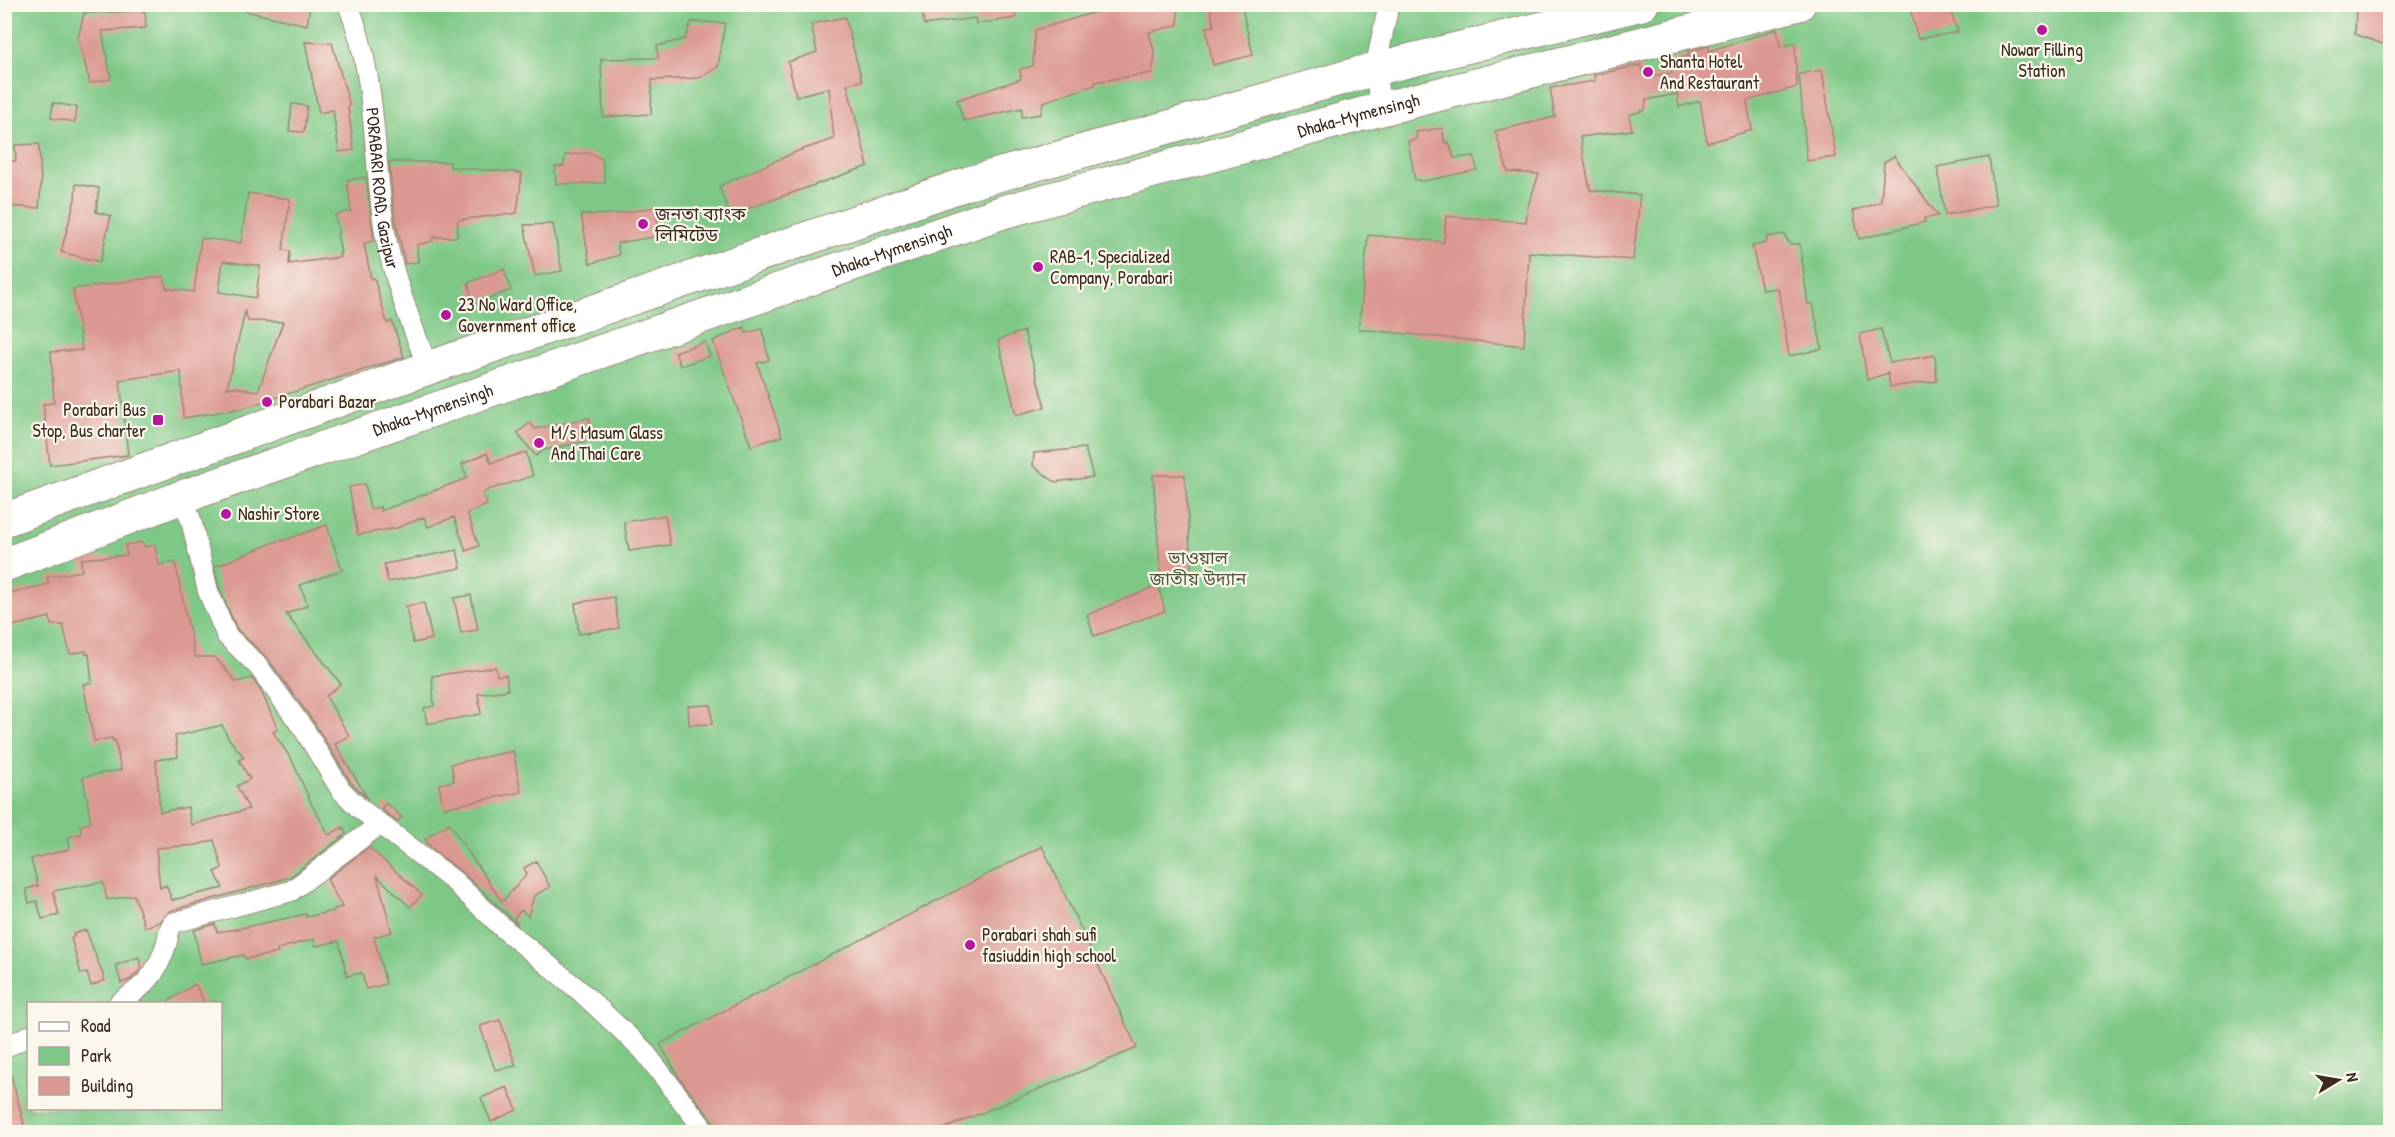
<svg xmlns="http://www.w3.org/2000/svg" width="2395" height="1137" viewBox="0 0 2395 1137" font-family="'Patrick Hand','Noto Sans Bengali',sans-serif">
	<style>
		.green { fill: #7dc886; stroke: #5c7952; stroke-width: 1.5; fill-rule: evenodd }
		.building { fill: #db9892; fill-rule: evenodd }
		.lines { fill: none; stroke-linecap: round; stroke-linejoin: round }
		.minor-casing { stroke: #988876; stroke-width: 22 }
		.trunk-casing { stroke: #988876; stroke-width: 35 }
		.minor { stroke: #fff; stroke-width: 20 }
		.trunk { stroke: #fff; stroke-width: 33 }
		.poi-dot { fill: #b5179e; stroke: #fbf7ec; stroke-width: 2 }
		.labels { text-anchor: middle; stroke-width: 4.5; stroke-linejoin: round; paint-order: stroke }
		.poi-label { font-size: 18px; fill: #3b2a1e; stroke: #fbf7ec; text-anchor: start }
		.street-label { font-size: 18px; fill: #3b2a1e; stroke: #fbf7ec }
		.park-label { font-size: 18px; fill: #4f593d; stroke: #fbf7ec }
	</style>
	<rect width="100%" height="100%" fill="#fbf7ec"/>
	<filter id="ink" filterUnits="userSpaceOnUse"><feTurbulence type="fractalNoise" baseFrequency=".0167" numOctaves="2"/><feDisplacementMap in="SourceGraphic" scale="12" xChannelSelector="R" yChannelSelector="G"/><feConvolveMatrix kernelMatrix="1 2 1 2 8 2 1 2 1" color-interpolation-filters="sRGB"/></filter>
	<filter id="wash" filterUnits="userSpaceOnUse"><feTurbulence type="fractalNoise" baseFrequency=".008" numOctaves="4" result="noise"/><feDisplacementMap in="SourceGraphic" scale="24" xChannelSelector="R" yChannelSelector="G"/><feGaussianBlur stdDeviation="1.35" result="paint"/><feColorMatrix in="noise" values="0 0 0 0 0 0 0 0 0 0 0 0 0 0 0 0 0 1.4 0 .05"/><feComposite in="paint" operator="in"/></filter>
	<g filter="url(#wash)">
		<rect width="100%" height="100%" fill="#f5e7cf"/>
		<path class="green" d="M5,5H2390V1132H5ZM28,1004H220V1108H28Z"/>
		<g id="blocks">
			<path class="building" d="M246,4H310L307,25L245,11Z
				M921,4H1014L1016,18L976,24L975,18L924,25Z
				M1108,4H1178V25L1149,32L1155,55L1152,73L1095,82V85L1043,102L1041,114L1022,117V108L964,121L957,100L1021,79L1020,69L1033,66L1035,30L1109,8Z
				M1224,4H1241L1253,55L1213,65L1206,27L1214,26L1210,8Z
				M1909,4H1948L1958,32L1918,39Z
				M2356,4H2391V47L2355,34Z
				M145,11L146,28L102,31L111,79L90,83L78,38L84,13Z
				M845,17L862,81L847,84L868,166L730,215L719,186L798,151L834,139L829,88L796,96L788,62L817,52L811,24Z
				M691,22L725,23L718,67L699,78L652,80L651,114L603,117L601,59L658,58L657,46L685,39Z
				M1777,29L1780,47L1795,43L1797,87L1747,101L1752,130L1707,143L1700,101L1679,107L1677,94L1646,100L1645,110L1629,115L1632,130L1580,137L1590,190L1640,195L1633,260L1529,252L1524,346L1359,329L1368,235L1444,242L1446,216L1526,222L1528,206L1539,174L1508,172L1495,131L1555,117L1550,88L1595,81L1594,75L1641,65L1644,77L1672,73L1669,60L1689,56L1688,51L1709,46V51Z
				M305,42L332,43L350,106L348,107L354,150L339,152L333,110L319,113Z
				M1822,70L1836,157L1807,161L1799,74Z
				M53,103L77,107L75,122L51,118Z
				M292,104L307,106L304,132L289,131Z
				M1442,128L1445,143L1449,142L1454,158L1474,156L1477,170L1424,181L1415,180L1408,141L1417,139L1416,132Z
				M39,144L41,182L39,208L4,206V161H16L15,145Z
				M590,153L602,159L605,183L556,184L555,167L564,166L565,155Z
				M1894,156L1938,216L1924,218L1925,222L1859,239L1853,211L1881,202L1884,162Z
				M1989,157L1996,205L1945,215L1937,167Z
				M389,162H450V167L522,173L517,213L458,220L457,237H433V241L417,245L418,262L405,264L395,218Z
				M366,177L374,241L364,243L371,279L374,278L387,323L392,321L404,357L243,408L183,418L181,371L120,380L128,455L50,465L43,404L54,403L51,352L82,350L73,289L164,276L166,288L194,292L201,238L241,243L248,193L290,199L283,250L290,251L289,264L340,257L339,253H341L337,233L339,232L335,215L351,211L347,180ZM223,261L260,266L256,298L219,292ZM245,312L248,321L283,322L258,391L233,387L227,388Z
				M76,184L99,188L96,212L111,216L100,262L61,252L75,199Z
				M655,207L660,236L617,243L619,255L590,264L581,215L616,214Z
				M553,224L562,271L535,276L524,225Z
				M1784,234L1790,244H1800L1808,304H1813L1822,349L1789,356L1778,288L1762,290L1752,246L1766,243L1767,237Z
				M504,269L511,290L474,304L468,283Z
				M744,327L746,333L762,329L769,360L757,363L782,436L751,446L713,341Z
				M1881,329L1890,363L1935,355L1937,381L1890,387L1888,373L1867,380L1860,334Z
				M1024,331L1045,407L1016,415L998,340Z
				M705,342L710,356L680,366L675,352Z
				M589,418L593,440L544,450L536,456L517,433L530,423L535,429Z
				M1085,448L1093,477L1055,482L1033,466L1034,453Z
				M526,452L533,476L488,490L483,494L487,505L467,513L479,546L466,551L454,517L428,527L424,517L397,528L358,535L349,487L365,484L370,509L380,507L381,511L467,478L462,464L487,453L491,463Z
				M1153,475H1185L1192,579L1161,580Z
				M665,515L670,545L629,551L624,522Z
				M327,525L342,570L300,585L308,605L286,614L341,684L326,696L349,736L335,744L368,799L351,783L315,724L268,659L237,629L219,587L214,567L282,539V541Z
				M142,542L145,547L155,545L159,565L175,562L195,657H215L236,682L252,678L261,691L278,729L273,732L292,760L312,805L329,835L343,827L346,834L290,877L170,911L160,922L145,927L134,895L107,900L103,882L53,891L59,915L42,919L37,901L29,903L26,889L38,886L31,859L70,849L68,837L81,834L80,825L91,823L83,777L121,770L115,740L113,741L112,738L94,741L83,684L92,683L89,654H86V651L70,654L63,625H51L50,617L4,628V594L49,584L47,577L82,571L81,559L127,555L125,545ZM222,725L229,739L244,757L239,760L250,779L237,786L249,809L191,825L188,807L160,812L156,760L178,757L175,736ZM214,840L222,868L215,872L223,888L172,900L166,885L160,888L156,848L197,845Z
				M457,550L461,568L388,582L384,564Z
				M1158,585L1165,611L1094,636L1087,615Z
				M471,595L478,630L461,633L454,598Z
				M614,597L619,628L579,634L575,603Z
				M424,603L432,639L413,643L406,606Z
				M496,667L497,676L506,675L508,690L478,694L481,714L427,724L424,708L434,706L432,676Z
				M711,705L712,724L689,725L688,706Z
				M513,751L521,792L443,808L439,784L454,781L451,764Z
				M386,803L402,817L397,822L381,809Z
				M449,823L502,902L527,874L524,868L536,861L550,887L534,896L528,916L521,910L514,918L518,925L463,873L431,848L425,839Z
				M1042,846L1137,1048L936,1132H718L716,1125L680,1079L660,1044Z
				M369,847L422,895L410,907L377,876L392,932L374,937L386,984L366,989L362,973L347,976L339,941L316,946L314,939L277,949L278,953L245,959L244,955L201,964L194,930L215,924L217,932L237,929L306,914V917L334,911V909L342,907L327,879Z
				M86,930L105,980L91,986L87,973L81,974L71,938L74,937L73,934Z
				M139,957L141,969L130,980L121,983L116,965Z
				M195,984L205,1004H164Z
				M500,1020L516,1066L495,1070L480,1026Z
				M11,1075L25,1128L4,1132V1076Z
				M507,1087L517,1110L491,1122L481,1098Z"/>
		</g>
	</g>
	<g filter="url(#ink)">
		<use href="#blocks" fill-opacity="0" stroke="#988876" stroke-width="1.5"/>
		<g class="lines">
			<g class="minor-casing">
				<g id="minor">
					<path id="s1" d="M348,4C376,74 373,147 383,220C390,271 410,320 428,368"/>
					<path d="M1381,109L1375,69L1389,4"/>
					<path d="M182,497L191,520L208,591L227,636L258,666L305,731L341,790L358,807L455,882L503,928L580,991L643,1050L706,1132"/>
					<path d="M118,1004C144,986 156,977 166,945C169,936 167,931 173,923L291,891L380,824"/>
					<path d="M4,1048L28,1036"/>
				</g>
			</g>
			<g class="trunk-casing">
				<g id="trunk">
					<path d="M4,520L428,368L969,183L1375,69L1642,4"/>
					<path id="s2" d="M4,565L182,497L1003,212L1381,109L1799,4"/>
				</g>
			</g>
			<use href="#minor" class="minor"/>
			<use href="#trunk" class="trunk"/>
		</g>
	</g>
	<g class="poi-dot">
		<circle cx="2042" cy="30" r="6"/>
		<circle cx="1648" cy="72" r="6"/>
		<circle cx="643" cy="224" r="6"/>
		<circle cx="1038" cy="267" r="6"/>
		<circle cx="446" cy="315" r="6"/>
		<circle cx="267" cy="402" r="6"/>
		<rect x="152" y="414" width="12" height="12" rx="3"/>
		<circle cx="539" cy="443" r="6"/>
		<circle cx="226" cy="514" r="6"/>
		<circle cx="970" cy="945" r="6"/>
	</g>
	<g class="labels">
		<g class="poi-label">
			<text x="2042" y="56" text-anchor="middle">Nowar Filling<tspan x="2042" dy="21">Station</tspan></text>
			<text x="1660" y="68">Shanta Hotel<tspan x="1660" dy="21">And Restaurant</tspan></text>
			<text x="655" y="220">জনতা ব্যাংক<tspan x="655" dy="21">লিমিটেড</tspan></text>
			<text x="1050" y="263">RAB-1, Specialized<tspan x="1050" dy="21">Company, Porabari</tspan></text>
			<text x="458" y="311">23 No Ward Office,<tspan x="458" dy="21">Government office</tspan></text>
			<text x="279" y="408">Porabari Bazar</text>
			<text x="146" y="416" text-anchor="end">Porabari Bus<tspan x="146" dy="21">Stop, Bus charter</tspan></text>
			<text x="551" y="439">M/s Masum Glass<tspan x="551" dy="21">And Thai Care</tspan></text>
			<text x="238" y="520">Nashir Store</text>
			<text x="982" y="941">Porabari shah sufi<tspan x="982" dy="21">fasiuddin high school</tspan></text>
		</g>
		<g class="street-label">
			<text dy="6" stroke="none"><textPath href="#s2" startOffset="1428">Dhaka-Mymensingh</textPath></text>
			<text dy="6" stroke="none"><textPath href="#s1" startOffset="188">PORABARI ROAD, Gazipur</textPath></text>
			<text dy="6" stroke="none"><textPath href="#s2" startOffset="942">Dhaka-Mymensingh</textPath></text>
			<text dy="6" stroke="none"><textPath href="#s2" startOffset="456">Dhaka-Mymensingh</textPath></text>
		</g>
		<g class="park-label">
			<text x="1198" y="564">ভাওয়াল<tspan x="1198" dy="21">জাতীয় উদ্যান</tspan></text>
		</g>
	</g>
	<rect width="2395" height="1137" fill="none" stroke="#fbf7ec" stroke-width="24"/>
	<rect x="27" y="1002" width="195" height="108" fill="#fbf7ec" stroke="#aea59a" stroke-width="1.5"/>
	<rect x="39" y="1022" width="30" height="9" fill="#ffffff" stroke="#aea59a" stroke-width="1.5"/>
	<text x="81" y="1032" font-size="18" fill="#3b2a1e">Road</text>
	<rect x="39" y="1047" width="30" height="18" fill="#7dc886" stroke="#aea59a" stroke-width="1.5"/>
	<text x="81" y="1062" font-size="18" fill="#3b2a1e">Park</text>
	<rect x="39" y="1077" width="30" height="18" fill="#db9892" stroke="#aea59a" stroke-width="1.5"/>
	<text x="81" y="1092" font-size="18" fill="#3b2a1e">Building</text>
	<g transform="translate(2338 1080) rotate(79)" stroke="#fbf7ec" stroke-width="4.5" paint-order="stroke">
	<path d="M0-4.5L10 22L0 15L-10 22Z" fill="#3b2a1e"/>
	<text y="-9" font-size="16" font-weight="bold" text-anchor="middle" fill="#3b2a1e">N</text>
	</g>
</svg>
